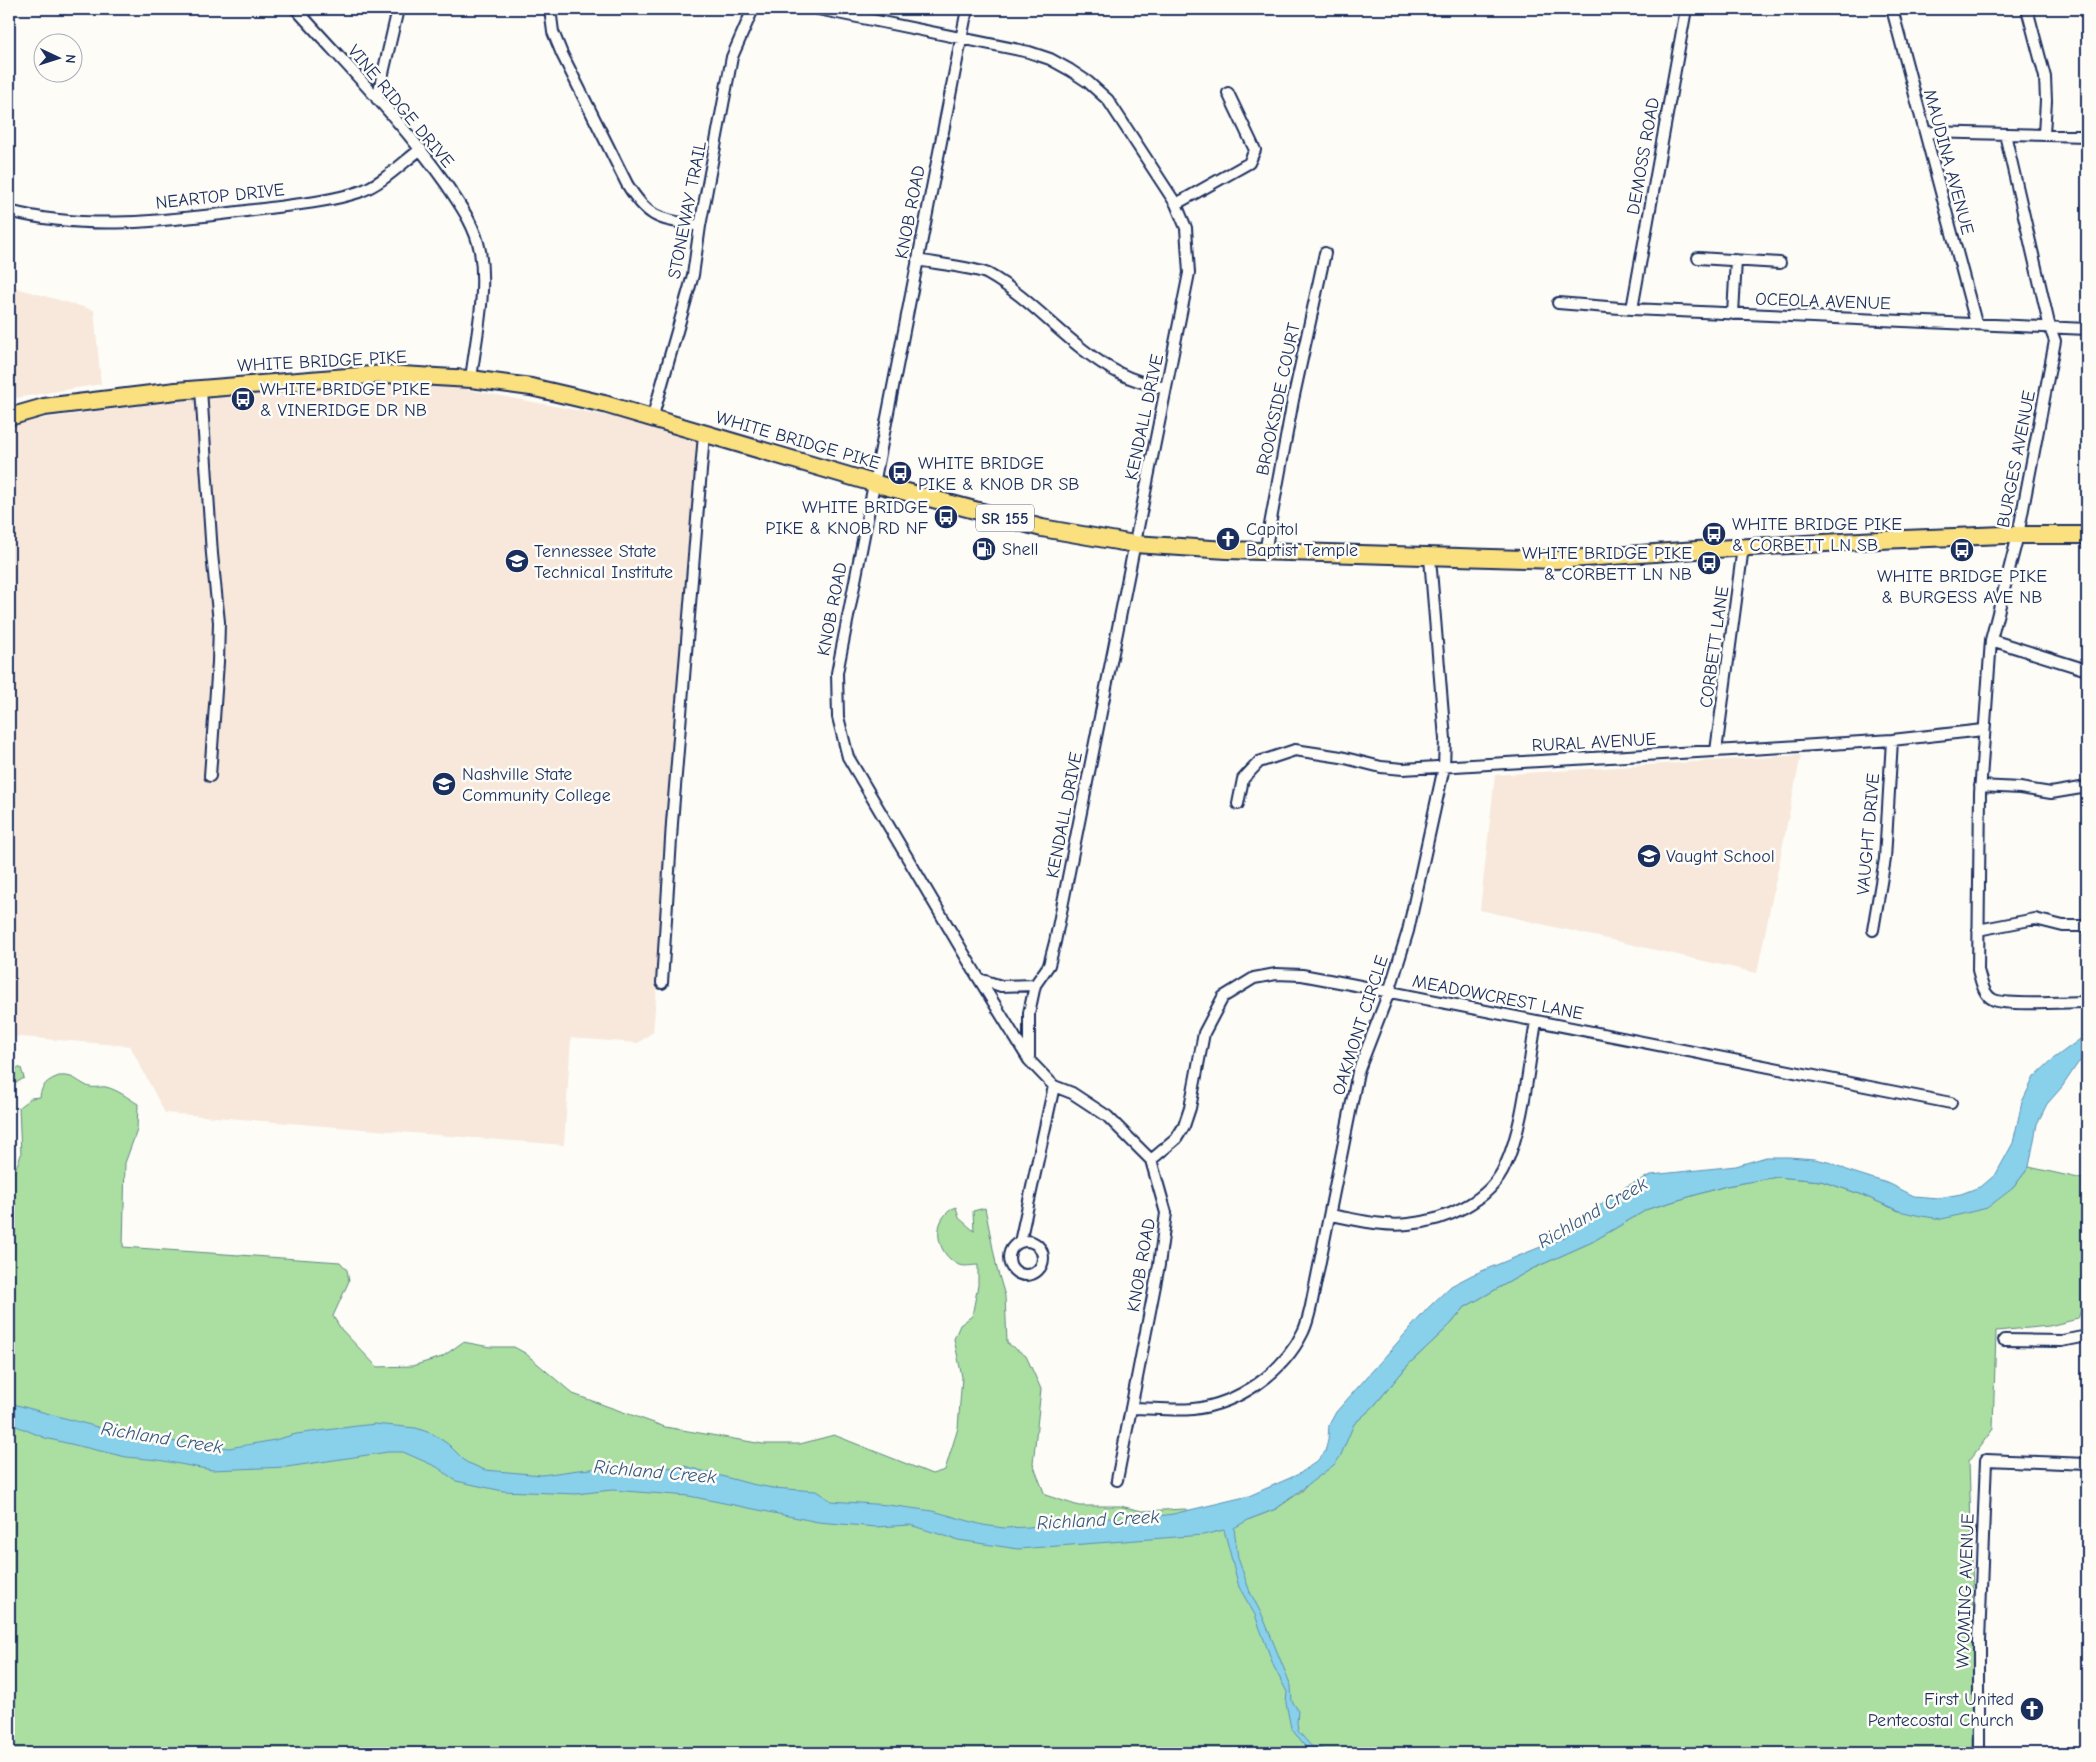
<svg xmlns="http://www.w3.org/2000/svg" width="2096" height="1762" viewBox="0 0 2096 1762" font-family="'Comic Neue',sans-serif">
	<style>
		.built { fill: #f7e8db }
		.green { fill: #aadfa1; stroke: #628780 }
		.water { fill: #89d0eb; stroke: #5d90b3 }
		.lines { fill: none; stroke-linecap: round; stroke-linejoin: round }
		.street-casing { stroke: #1b2f5e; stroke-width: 14 }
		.primary-casing { stroke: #1b2f5e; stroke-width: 20 }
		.street { stroke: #fdfcf7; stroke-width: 10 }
		.primary { stroke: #fbe080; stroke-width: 16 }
		.labels { text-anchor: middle; stroke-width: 5; stroke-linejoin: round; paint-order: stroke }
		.shield { fill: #fdfcf7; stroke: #5f6c8c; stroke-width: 1 }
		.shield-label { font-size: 16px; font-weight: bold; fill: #1b2f5e }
		.street-label { font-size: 18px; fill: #1b2f5e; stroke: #fdfcf7 }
		.poi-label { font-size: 18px; fill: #1b2f5e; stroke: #fdfcf7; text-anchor: start }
		.water-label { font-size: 19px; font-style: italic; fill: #365781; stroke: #fdfcf7 }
	</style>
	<rect width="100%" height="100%" fill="#fdfcf7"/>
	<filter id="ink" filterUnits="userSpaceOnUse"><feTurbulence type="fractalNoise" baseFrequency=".02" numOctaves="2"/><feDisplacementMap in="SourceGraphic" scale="10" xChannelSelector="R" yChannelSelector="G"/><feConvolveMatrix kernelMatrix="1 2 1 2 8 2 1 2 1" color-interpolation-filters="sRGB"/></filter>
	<g filter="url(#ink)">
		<path class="built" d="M9,286L94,310L101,384L9,399Z
			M384,374L704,434L653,1032L638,1043L571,1038L564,1145L165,1113L130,1046L9,1036V423Z
			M1801,755L1757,973L1480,910L1495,775Z"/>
		<path class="green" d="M9,1058L11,1068H21L24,1078L9,1087Z
			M59,1076C74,1075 75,1080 87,1086C94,1089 100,1086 106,1087C118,1090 128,1098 138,1104L137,1130L125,1163L123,1247L340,1262L347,1270L349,1281L333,1316L341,1329L377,1367L412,1366L442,1357L463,1342L490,1347H514L525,1353L573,1394L665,1427L763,1444H800L834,1435L932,1474L945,1470L958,1428L962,1377L954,1339L960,1325L972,1316L978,1285V1265C973,1265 964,1267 959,1265C935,1254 930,1218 956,1207L959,1218L974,1231L973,1211L985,1208L997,1269L1005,1296L1007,1343L1026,1356L1041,1389L1033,1464L1045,1495L1079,1506H1120L1142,1511L1185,1509L1225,1524L1250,1519L1276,1509L1303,1490L1354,1424L1373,1407L1409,1364L1450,1325L1465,1307L1532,1269L1592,1242L1648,1209L1726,1186L1777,1177L1821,1181L1860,1194L1899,1211L2013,1188L2029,1167L2087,1180V1291L2078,1319L2049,1326L1996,1331L1993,1429L1969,1461L1973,1593L1972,1753H9V1185L21,1155L19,1107L31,1098L40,1097C41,1085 48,1080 59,1076Z"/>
		<path class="water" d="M2087,1034V1057L2078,1063L2062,1087L2047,1104L2037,1124L2029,1167L2013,1188L1987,1208L1942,1219L1921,1216L1899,1211L1860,1194L1821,1181L1777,1177L1726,1186L1648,1209L1592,1242L1532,1269L1465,1307L1450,1325L1409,1364L1373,1407L1354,1424L1340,1457L1335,1464L1276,1509L1250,1519L1234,1528L1238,1558L1250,1592L1263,1617L1291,1686L1292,1701L1298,1710L1297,1722L1298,1731L1311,1746L1320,1748L1328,1753H1312L1302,1743L1291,1728L1286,1703L1287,1692L1274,1667L1255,1615L1239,1587L1224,1530L1203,1535L1018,1549L958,1540L910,1525L876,1527L818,1522L689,1496L612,1490L576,1494L503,1491L456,1481L437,1467L403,1452H388L287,1467L212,1470L158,1460L126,1457L45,1438L9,1423V1401L17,1405L134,1437L229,1448L275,1440L296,1434L357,1426L375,1424L416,1428L433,1434L448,1444L466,1462L485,1470L542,1475L578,1470L619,1467L666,1468L684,1466L751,1484L773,1488L816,1491L831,1501L888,1505L933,1511L983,1525L1004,1528L1029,1527L1085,1518H1145L1173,1514L1249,1496L1299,1474L1316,1462L1325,1452L1328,1439L1329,1425L1336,1412L1428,1308L1451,1286L1472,1275L1565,1237L1608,1198L1627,1186L1651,1175L1736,1166L1766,1157H1789L1815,1159L1832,1163L1849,1171L1890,1184L1914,1196L1938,1198L1961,1194L1982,1186L1996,1174L2013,1143L2022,1102L2034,1077L2053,1059Z"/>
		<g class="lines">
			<g class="street-casing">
				<path id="street" d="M296,9C347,66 402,121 446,184C460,205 475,225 480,251C487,293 476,337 471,379
					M550,9L553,32L562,54L627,184C649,220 660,219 700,226
					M818,9L1029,52L1050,59L1070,70L1088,82L1108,100L1176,204L1186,228L1189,273L1055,942L1049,965L1035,985L1029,1013V1059
					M967,9L837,673L838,717L848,757L976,974L1029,1060L1054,1086L1072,1093L1107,1116L1151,1160L1166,1213L1159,1265L1117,1480
					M1892,9L1976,323
					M2027,9L2045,77L2046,101L2044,134
					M377,99L398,9
					M1925,132L2087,136
					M2005,134L2050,328L2055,341L2018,535L1991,640L1980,793L1978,970C1981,980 1983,995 1994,1000C2010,1006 2068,1002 2087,1002
					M1176,204L1249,163L1255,150L1228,93
					M9,211C89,232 173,220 254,210C289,205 325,203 359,192C382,184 402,163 421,149
					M1698,258L1780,263
					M917,260C932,263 977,268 988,274C1036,301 1070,348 1119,373C1134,381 1150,385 1166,388
					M1558,303L1632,309L2087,329
					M1632,309L1686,9
					M1733,314L1736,260
					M201,389L212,554L219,622L218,662L210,776
					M652,419L693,275L700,226L732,57L753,9
					M1265,552L1293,400L1325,253
					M1991,640L2087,670
					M1716,751L1743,547
					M1980,786L2020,788L2051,793L2087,787
					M1238,804L1243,779L1259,762L1295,750L1341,757L1381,767L1403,769L1784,747L1892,740L1983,730
					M1873,930L1885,859L1892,740
					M1978,930L2035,919L2063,926H2087
					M979,979L1001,986L1035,985
					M662,983L672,823L704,434
					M1151,1160L1176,1139L1184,1126L1190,1108L1204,1033L1223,997L1254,978L1276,974L1302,975L1350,984L1951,1103
					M1330,1215C1355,1219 1382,1227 1408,1224C1445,1221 1490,1201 1505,1166C1524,1125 1528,1067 1536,1022
					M1009 1258a17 17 0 1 1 34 0a17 17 0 1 1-34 0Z
					M1020,1242L1054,1086
					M2004,1340L2062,1341L2087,1336
					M1131,1408C1151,1408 1173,1411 1193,1409C1238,1404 1283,1373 1303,1332C1307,1324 1309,1315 1311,1306L1358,1072L1389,992L1408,931L1444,767L1445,739L1430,558
					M1979,1753V1641L1986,1460L2087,1464"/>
			</g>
			<g class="primary-casing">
				<path id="primary" d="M9,417L44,407L176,391L384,374L471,379L531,387L604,404L873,483L1042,528L1134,544L1227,550L1556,560L1697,550L1879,540L2004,535H2087"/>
			</g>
			<use href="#street" class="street"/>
			<use href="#primary" class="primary"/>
		</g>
	</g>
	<defs>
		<g id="bus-disc" transform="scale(1.25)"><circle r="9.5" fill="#1b2f5e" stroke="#fdfcf7"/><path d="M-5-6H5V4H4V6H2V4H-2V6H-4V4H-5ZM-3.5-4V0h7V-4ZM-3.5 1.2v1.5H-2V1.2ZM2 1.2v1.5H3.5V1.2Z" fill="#fff"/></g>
		<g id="church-disc" transform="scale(1.25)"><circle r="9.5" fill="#1b2f5e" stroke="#fdfcf7"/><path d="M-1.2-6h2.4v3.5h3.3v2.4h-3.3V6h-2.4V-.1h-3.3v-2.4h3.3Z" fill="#fff"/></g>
		<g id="fuel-disc" transform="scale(1.25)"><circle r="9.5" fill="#1b2f5e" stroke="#fdfcf7"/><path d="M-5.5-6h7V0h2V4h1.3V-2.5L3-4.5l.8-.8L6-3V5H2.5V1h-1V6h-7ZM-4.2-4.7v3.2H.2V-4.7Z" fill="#fff"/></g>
		<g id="university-disc" transform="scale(1.25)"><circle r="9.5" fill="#1b2f5e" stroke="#fdfcf7"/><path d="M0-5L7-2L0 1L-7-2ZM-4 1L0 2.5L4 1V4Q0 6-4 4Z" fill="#fff"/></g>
		<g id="school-disc" transform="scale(1.25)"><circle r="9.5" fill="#1b2f5e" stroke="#fdfcf7"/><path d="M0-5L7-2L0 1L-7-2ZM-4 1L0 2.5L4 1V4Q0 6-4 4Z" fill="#fff"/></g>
	</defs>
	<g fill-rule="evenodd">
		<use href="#bus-disc" x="243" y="399"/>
		<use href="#bus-disc" x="900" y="473"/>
		<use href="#bus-disc" x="946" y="517"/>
		<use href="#bus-disc" x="1714" y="534"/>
		<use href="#church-disc" x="1228" y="539"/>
		<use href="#fuel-disc" x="984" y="549"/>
		<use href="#bus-disc" x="1962" y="550"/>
		<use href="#university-disc" x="517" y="561"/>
		<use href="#bus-disc" x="1709" y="563"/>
		<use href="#university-disc" x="444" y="784"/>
		<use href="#school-disc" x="1649" y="856"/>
		<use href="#church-disc" x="2032" y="1709"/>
	</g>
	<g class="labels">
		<rect class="shield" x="976" y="504.5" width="58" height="27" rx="4"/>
		<g class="shield-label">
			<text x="1005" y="524">SR 155</text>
		</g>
		<g class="street-label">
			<text transform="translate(401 106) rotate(50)" y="6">VINE RIDGE DRIVE</text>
			<text transform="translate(1643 156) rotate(-80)" y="6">DEMOSS ROAD</text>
			<text transform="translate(1949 162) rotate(75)" y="6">MAUDINA AVENUE</text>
			<text transform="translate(220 196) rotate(-6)" y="6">NEARTOP DRIVE</text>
			<text transform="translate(687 210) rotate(-79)" y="6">STONEWAY TRAIL</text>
			<text transform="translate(910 212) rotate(-79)" y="6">KNOB ROAD</text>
			<text transform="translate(1823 301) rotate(2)" y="6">OCEOLA AVENUE</text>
			<text transform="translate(322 361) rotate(-3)" y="6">WHITE BRIDGE PIKE</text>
			<text transform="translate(1278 399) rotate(-78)" y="6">BROOKSIDE COURT</text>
			<text transform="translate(1144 417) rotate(-78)" y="6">KENDALL DRIVE</text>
			<text transform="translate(798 440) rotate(16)" y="6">WHITE BRIDGE PIKE</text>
			<text transform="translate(2016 459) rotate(-79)" y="6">BURGES AVENUE</text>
			<text transform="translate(832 609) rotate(-79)" y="6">KNOB ROAD</text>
			<text transform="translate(1714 647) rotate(-82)" y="6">CORBETT LANE</text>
			<text transform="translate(1594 742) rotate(-3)" y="6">RURAL AVENUE</text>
			<text transform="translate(1064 815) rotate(-79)" y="6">KENDALL DRIVE</text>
			<text transform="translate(1868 834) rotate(-85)" y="6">VAUGHT DRIVE</text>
			<text transform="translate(1498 997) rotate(11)" y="6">MEADOWCREST LANE</text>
			<text transform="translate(1360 1025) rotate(-72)" y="6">OAKMONT CIRCLE</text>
			<text transform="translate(1141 1265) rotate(-80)" y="6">KNOB ROAD</text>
			<text transform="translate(1965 1591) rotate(-88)" y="6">WYOMING AVENUE</text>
		</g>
		<g class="poi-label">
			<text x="260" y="395">WHITE BRIDGE PIKE<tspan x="260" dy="21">&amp; VINERIDGE DR NB</tspan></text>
			<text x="918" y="469">WHITE BRIDGE<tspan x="918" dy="21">PIKE &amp; KNOB DR SB</tspan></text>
			<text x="928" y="513" text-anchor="end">WHITE BRIDGE<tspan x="928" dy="21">PIKE &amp; KNOB RD NF</tspan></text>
			<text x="1732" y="530">WHITE BRIDGE PIKE<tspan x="1732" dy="21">&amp; CORBETT LN SB</tspan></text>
			<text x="1246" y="535">Capitol<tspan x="1246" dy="21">Baptist Temple</tspan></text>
			<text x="1002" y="555">Shell</text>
			<text x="534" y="557">Tennessee State<tspan x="534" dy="21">Technical Institute</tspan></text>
			<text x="1692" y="559" text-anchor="end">WHITE BRIDGE PIKE<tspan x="1692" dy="21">&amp; CORBETT LN NB</tspan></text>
			<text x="1962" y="582" text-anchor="middle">WHITE BRIDGE PIKE<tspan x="1962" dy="21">&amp; BURGESS AVE NB</tspan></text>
			<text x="462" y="780">Nashville State<tspan x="462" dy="21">Community College</tspan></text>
			<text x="1666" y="862">Vaught School</text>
			<text x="2014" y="1705" text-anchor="end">First United<tspan x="2014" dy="21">Pentecostal Church</tspan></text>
		</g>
		<g class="water-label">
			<text transform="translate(1592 1212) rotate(-30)" y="7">Richland Creek</text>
			<text transform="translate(162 1437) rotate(9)" y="7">Richland Creek</text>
			<text transform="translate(655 1471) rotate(5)" y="7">Richland Creek</text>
			<text transform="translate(1098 1519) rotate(-3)" y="7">Richland Creek</text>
		</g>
	</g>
	<rect width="2096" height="1762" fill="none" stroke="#fdfcf7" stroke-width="30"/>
	<rect x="15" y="15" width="2066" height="1732" fill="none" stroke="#1b2f5e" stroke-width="2" filter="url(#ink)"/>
	<g transform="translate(58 58) rotate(94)"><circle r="24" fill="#fdfcf7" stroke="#a3aaba"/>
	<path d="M0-4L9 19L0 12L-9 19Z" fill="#1b2f5e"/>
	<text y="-8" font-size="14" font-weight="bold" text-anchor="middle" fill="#1b2f5e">N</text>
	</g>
</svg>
